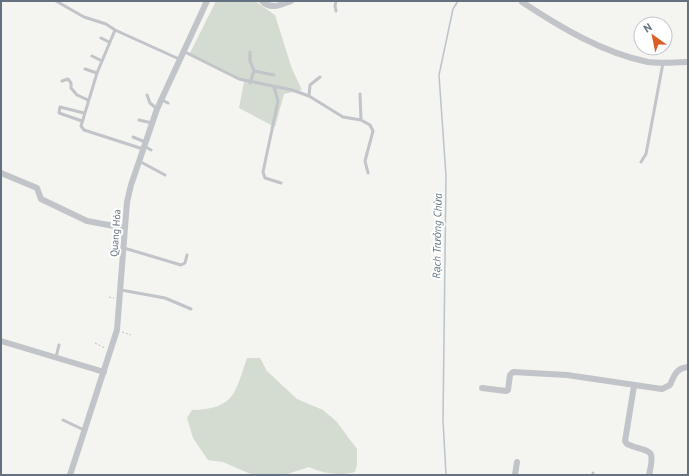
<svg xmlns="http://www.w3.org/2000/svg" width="689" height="476" viewBox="0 0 689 476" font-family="'PT Sans',sans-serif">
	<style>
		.green { fill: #d4dbd1 }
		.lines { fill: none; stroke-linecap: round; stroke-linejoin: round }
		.stream { stroke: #bac4ca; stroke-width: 1.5 }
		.path { stroke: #bbbdbf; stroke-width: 1; stroke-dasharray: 2 2; stroke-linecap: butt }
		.service { stroke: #c1c4c8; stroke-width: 3 }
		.minor { stroke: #c1c4c8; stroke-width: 6 }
		.labels { text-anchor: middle; stroke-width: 4; stroke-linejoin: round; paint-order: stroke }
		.street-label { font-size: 10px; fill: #637180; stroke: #fff }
		.water-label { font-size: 11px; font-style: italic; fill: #647a85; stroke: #fff }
	</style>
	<rect width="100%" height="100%" fill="#f4f4f0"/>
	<path class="green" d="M216,1H255L275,15L292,69L302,90L284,94L275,127L239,108L244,82L189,55Z
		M247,358H260L267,371L297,399L323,410L336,421L357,449V465L355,472C339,476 324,474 309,467L284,475H253L223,462L208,460L193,438L187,418L192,410C235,409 235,393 247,358Z"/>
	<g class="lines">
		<path class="stream" d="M446,475L443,420L446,176L439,75L453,9L458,1"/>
		<path class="path" d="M109,297L114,298
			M122,332L131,335
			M95,343L105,348"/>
		<path class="service" d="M56,1L84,17L106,24L115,30L179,59
			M336,1L335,6L336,11
			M115,30L97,73L81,126L84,130L143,149
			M101,38L109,42
			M183,51L239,79L292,90L309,96L343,117L361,120L370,125L373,131L365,161L368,173
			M250,52V61L254,71L250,83
			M92,56L102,61
			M85,69L97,73
			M254,71L274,75
			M62,81L68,79L71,83V88L77,95L88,100
			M274,87L278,101L263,172L265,178L281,183
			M360,94L361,120
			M147,95L150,103L157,109
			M309,96L310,85L320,77
			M162,100L168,103
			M139,120L152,123
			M82,121L59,113L60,107L84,113
			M133,137L145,142
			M144,146L151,150
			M139,161L165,175
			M641,162L646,154L663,63
			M124,248L181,265L185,263L187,255
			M121,290L165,298L191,309
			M56,357L59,345
			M63,420L84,430
			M593,475V473"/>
		<path class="minor" d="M262,1C270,10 281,5 291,1
			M522,2C560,27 603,53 648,62C661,64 675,62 688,62
			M1,173L37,188L41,199L87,221L125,228
			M1,341L104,372
			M634,386L625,441L627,444C649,454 656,445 649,475
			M482,388L506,391L508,390L510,375L513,372L567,375L662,389L670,385C674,376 676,368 688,367
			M70,475L117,330L127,202L131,185L157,109L207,1
			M515,475L517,462"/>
	</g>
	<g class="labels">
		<g class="street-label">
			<text transform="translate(115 233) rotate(-86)" y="4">Quang Hóa</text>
		</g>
		<g class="water-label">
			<text transform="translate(437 236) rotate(-89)" y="4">Rạch Trưởng Chừa</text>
		</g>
	</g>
	<rect width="689" height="476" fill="none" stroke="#637180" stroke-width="4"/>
	<g transform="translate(653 36) rotate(327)"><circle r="19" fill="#ffffff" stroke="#c1c6cc"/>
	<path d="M0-3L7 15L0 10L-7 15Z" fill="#de5f26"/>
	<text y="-6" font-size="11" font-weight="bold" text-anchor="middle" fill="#637180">N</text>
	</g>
</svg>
